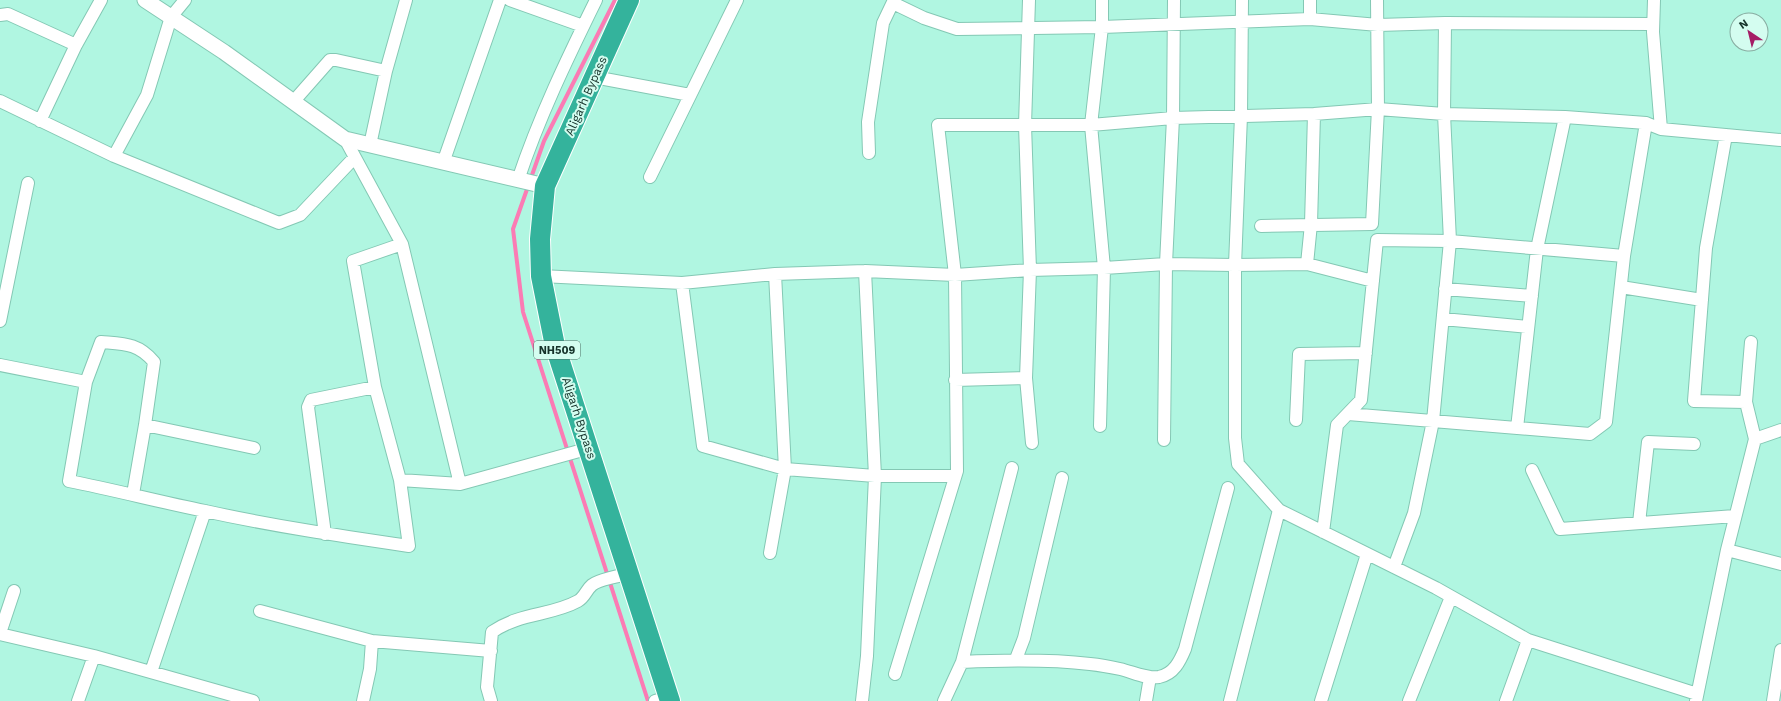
<svg xmlns="http://www.w3.org/2000/svg" width="1781" height="701" viewBox="0 0 1781 701" font-family="'Work Sans',sans-serif">
	<style>
		.lines { fill: none; stroke-linecap: round; stroke-linejoin: round }
		.stream { stroke: #fb7bb4; stroke-width: 4 }
		.minor-casing { stroke: #84c8b4; stroke-width: 14 }
		.tertiary-casing { stroke: #84c8b4; stroke-width: 17 }
		.trunk-casing { stroke: #fff; stroke-width: 22 }
		.minor { stroke: #fff; stroke-width: 12 }
		.tertiary { stroke: #fff; stroke-width: 15 }
		.trunk { stroke: #34b39c; stroke-width: 20 }
		.labels { text-anchor: middle; stroke-width: 4; stroke-linejoin: round; paint-order: stroke }
		.shield { fill: #d4fdf0; stroke: #4e6f65; stroke-width: 1 }
		.shield-label { font-size: 11px; font-weight: bold; fill: #15322a }
		.street-label { font-size: 12px; fill: #15322a; stroke: #d4fdf0 }
	</style>
	<rect width="100%" height="100%" fill="#b0f6e1"/>
	<g class="lines">
		<path class="stream" d="M615,0L544,141L513,229L523,312L648,701"/>
		<g class="minor-casing">
			<path id="minor" d="M510,0L583,26
				M1029,0L1025,125L1030,270L1026,378L1032,443
				M1242,0L1241,116L1235,265V438L1238,464L1279,510L1436,588L1528,640L1697,694
				M1310,0V19
				M1654,0L1653,32L1661,129
				M893,3L924,18L957,29L1102,27L1310,19L1378,25L1445,23
				M0,15L8,14L76,45
				M594,77L690,95
				M0,101L114,156L279,223L300,215L354,158
				M293,102L330,60H336L386,71
				M40,121L76,45L101,0
				M1726,135L1706,248L1694,401L1746,402L1751,342
				M345,139L402,244L460,484
				M370,145L386,71L406,0
				M869,153L868,122L883,23L894,0
				M114,156L147,95L171,17L185,0
				M443,163L500,0
				M650,177L737,0
				M518,180C539,117 567,59 596,0
				M1261,226L1372,224L1378,109L1377,0
				M402,244L353,261L375,387L400,480L460,484L590,448
				M1307,264L1311,224L1314,114
				M541,276L682,283L775,274L865,271L955,275L1030,270L1104,268L1166,264L1235,265L1307,264L1373,281
				M682,283L703,446L785,469L875,476H955
				M1621,287L1702,300
				M1445,289L1532,296
				M1443,319L1528,327
				M0,321L28,183
				M0,365L86,382L69,481C115,490 160,502 205,511C273,526 341,536 409,546L400,480
				M955,380L1026,378
				M86,382L101,342C124,344 138,343 154,362L145,425L133,494
				M1348,414L1590,434L1606,422L1624,256L1646,123
				M1296,420L1299,354L1366,353
				M145,425L254,448
				M1100,426L1104,268L1091,125L1102,27V0
				M1517,428L1537,249L1565,117
				M1755,439L1781,430
				M1164,440L1166,264L1173,118L1174,0
				M1532,470L1560,529L1735,516
				M1639,523L1648,442L1694,444
				M1323,532L1337,425L1361,400L1377,240L1450,241L1444,114L1445,23L1653,24
				M325,534L308,407L311,400L375,387
				M1727,550L1781,564
				M770,553L785,469L775,274
				M1394,567L1414,513L1433,421L1450,241L1624,256
				M260,611L372,641L370,669L363,701
				M0,633L14,591
				M0,634L94,656L253,701
				M372,641L491,651
				M1016,659L1024,638L1062,478
				M962,662C1005,660 1047,659 1090,664C1100,665 1111,667 1120,669C1133,672 1146,679 1159,677C1174,674 1180,661 1185,649L1228,488
				M151,672L205,511
				M895,674L957,471L955,275L938,125H1091L1173,118L1314,114L1378,109L1444,114L1565,117L1646,123L1661,129L1781,140
				M78,701L94,656
				M491,701L487,687L492,632C521,612 551,616 578,601C585,597 586,590 592,585C598,580 621,575 630,574
				M655,701L669,697
				M862,701L867,656L875,476L865,271
				M944,701L962,662L1012,468
				M1146,701L1150,677
				M1230,701L1279,510
				M1321,701L1367,554
				M1409,701L1451,597
				M1506,701L1528,640
				M1696,701L1727,550L1755,439L1746,402
				M1773,701L1781,650"/>
		</g>
		<g class="tertiary-casing">
			<path id="tertiary" d="M145,0L224,52L345,139L545,186"/>
		</g>
		<g class="trunk-casing">
			<path id="trunk" d="M629,0L545,186L540,239L541,276L555,346L670,701"/>
		</g>
		<use href="#minor" class="minor"/>
		<use href="#tertiary" class="tertiary"/>
		<use href="#trunk" class="trunk"/>
	</g>
	<g class="labels">
		<rect class="shield" x="534" y="341" width="46" height="18" rx="3"/>
		<g class="shield-label">
			<text x="557" y="354">NH509</text>
		</g>
		<g class="street-label">
			<text transform="translate(586 96) rotate(-66)" y="4">Aligarh Bypass</text>
			<text transform="translate(579 418) rotate(72)" y="4">Aligarh Bypass</text>
		</g>
	</g>
	<g transform="translate(1749 32) rotate(325)"><circle r="19" fill="#d4fdf0" stroke="#88aca1"/>
	<path d="M0-3L7 15L0 10L-7 15Z" fill="#a51d66"/>
	<text y="-6" font-size="11" font-weight="bold" text-anchor="middle" fill="#15322a">N</text>
	</g>
</svg>
